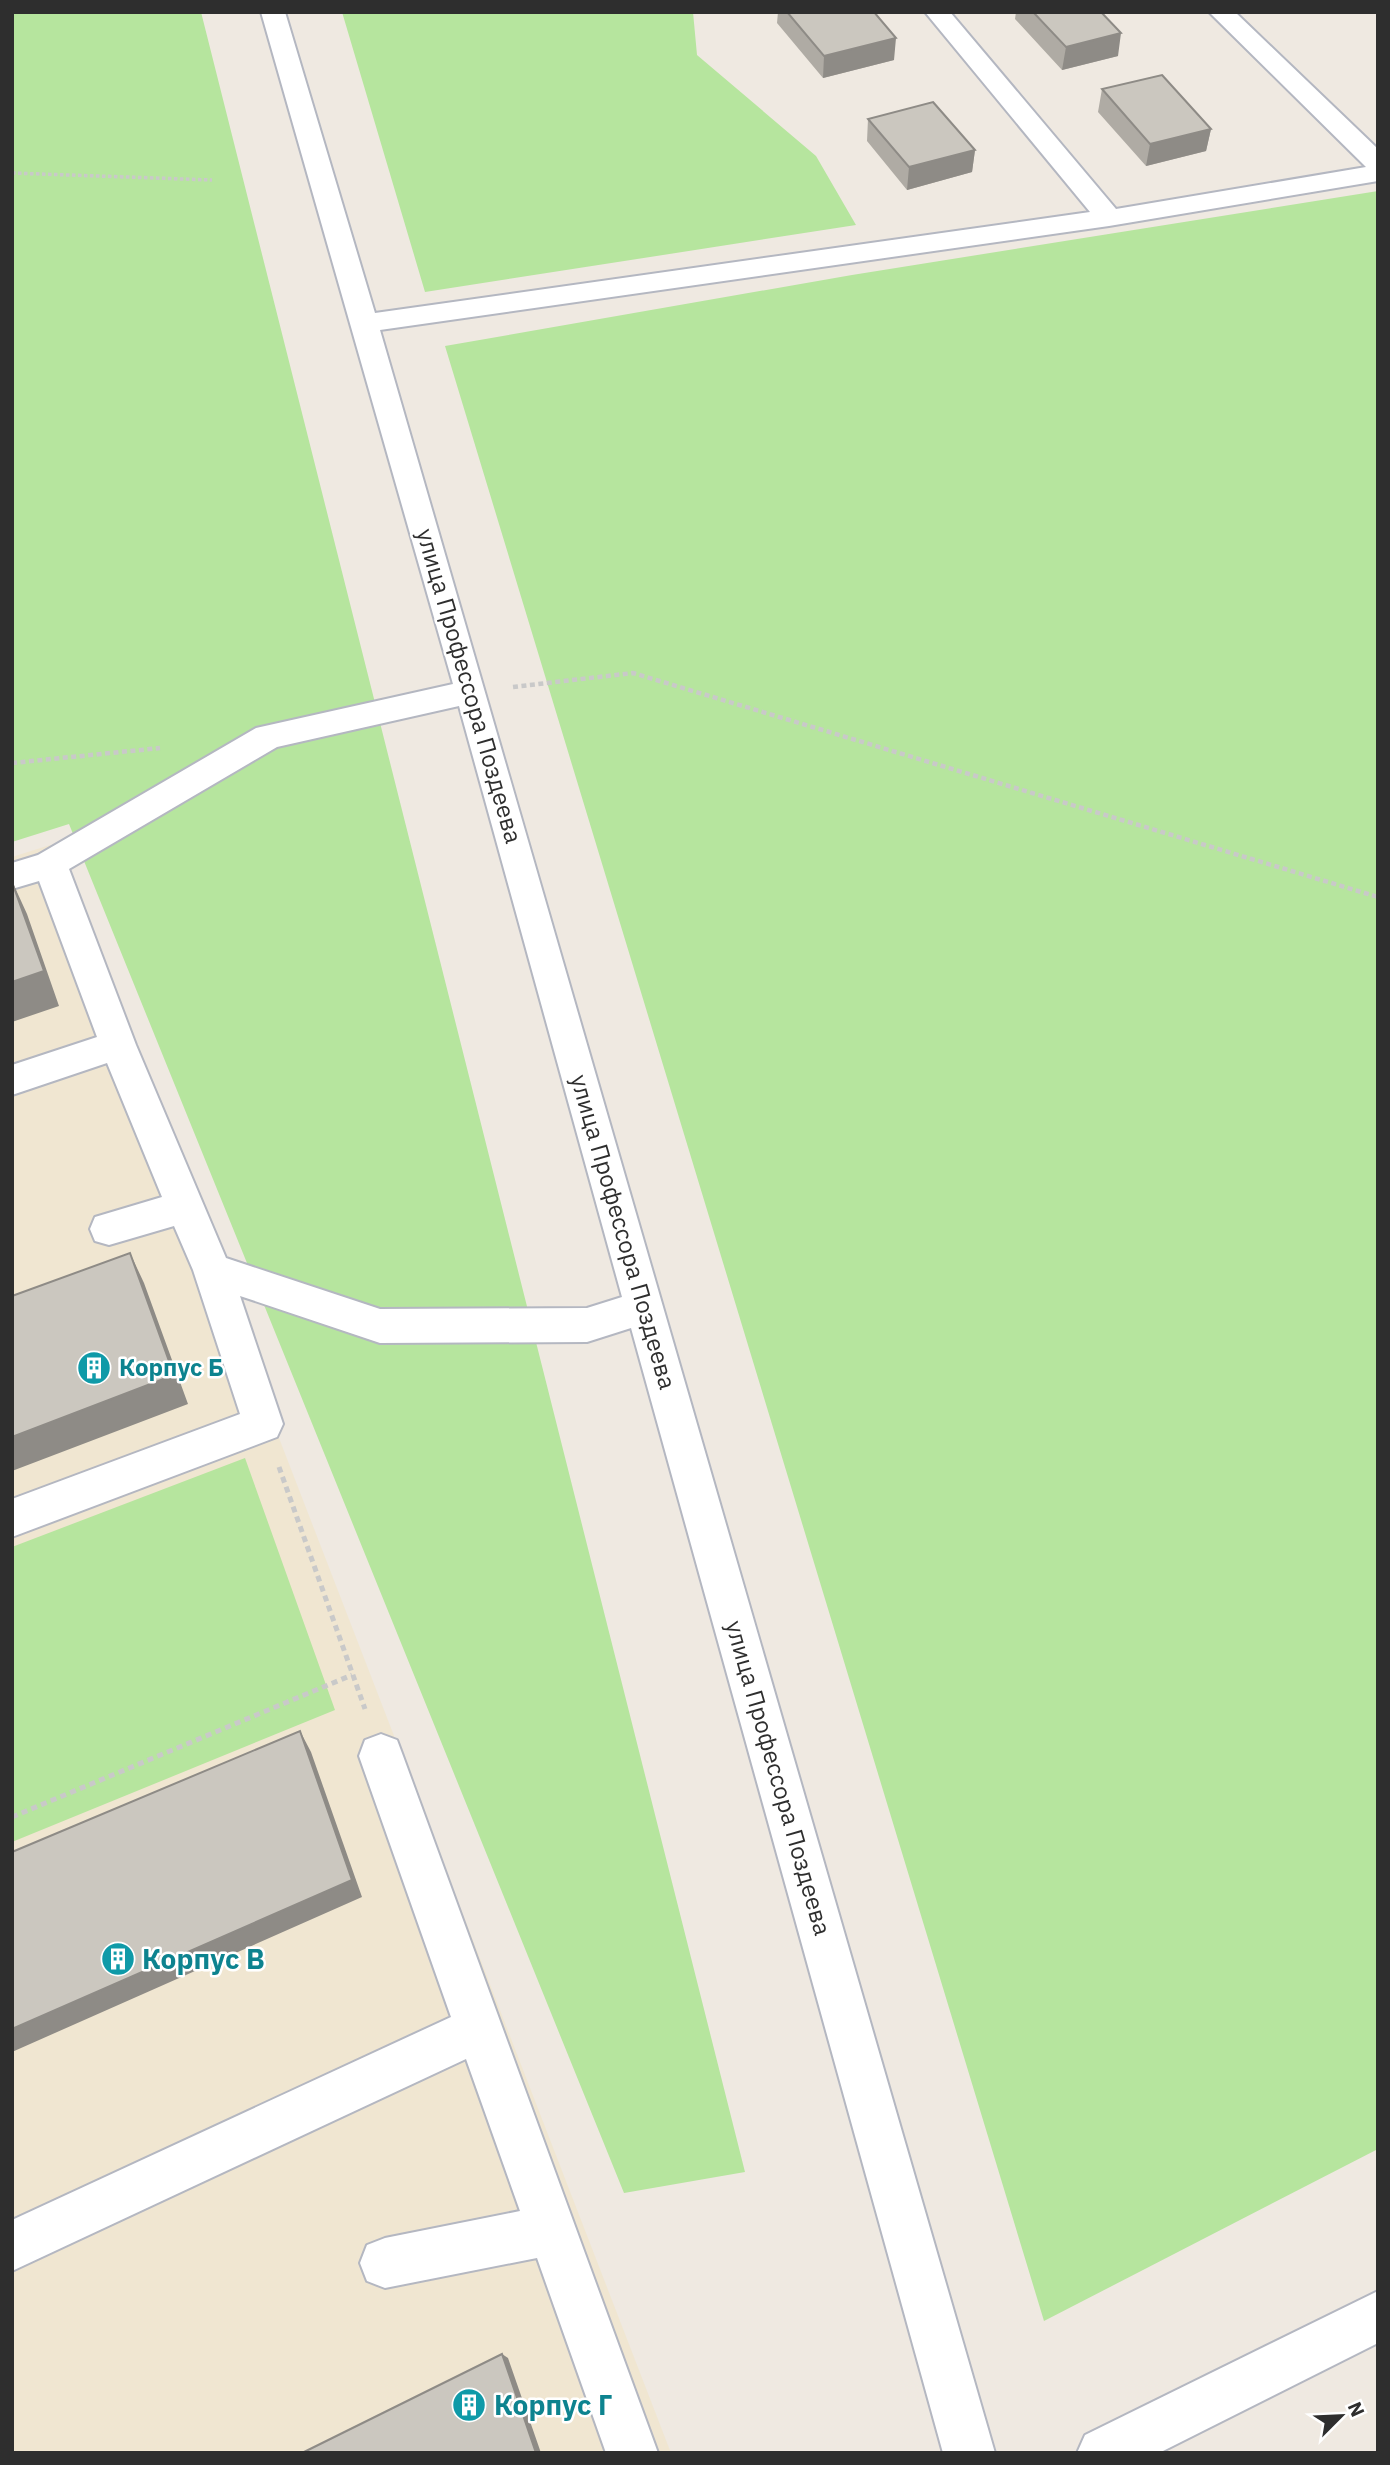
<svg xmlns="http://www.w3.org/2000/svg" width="1390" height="2465" viewBox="0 0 1390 2465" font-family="'IBM Plex Sans',sans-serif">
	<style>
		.education { fill: #f0e6d1 }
		.green { fill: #b6e59e }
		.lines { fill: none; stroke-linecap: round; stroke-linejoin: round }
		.minor-casing { stroke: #b4b7c1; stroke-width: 4 }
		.path-far2 { stroke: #c9c9c9; stroke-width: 3.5; stroke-dasharray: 3.5 2.5; stroke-linecap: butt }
		.path-far1 { stroke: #c9c9c9; stroke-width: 4.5; stroke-dasharray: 5 3.5; stroke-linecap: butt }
		.path { stroke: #c9c9c9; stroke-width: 5; stroke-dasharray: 6 4.5; stroke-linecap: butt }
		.minor { fill: #fff; fill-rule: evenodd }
		.wall { fill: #afaba4 }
		.shaded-wall { fill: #8e8b86 }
		.building { fill: #cbc7bf; stroke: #8e8b86; stroke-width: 2 }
		.labels { text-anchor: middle; stroke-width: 5; stroke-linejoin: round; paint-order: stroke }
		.street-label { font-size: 24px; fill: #2e2e2e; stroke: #fff }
		.culture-label { font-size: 24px; font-weight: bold; fill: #0d838f; stroke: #fff; text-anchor: start }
		.near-culture-label { font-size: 28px; font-weight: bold; fill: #0d838f; stroke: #fff; text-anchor: start }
	</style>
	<rect width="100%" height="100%" fill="#efe9e1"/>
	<path class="education" d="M50,845L671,2453H12V857Z"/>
	<path class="green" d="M12,12H201L745,2172L624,2193L69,824L12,842Z
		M342,12H693L697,55L816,156L856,225L425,292Z
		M1378,191V2149L1044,2321L445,346L852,275Z
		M245,1458L335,1710L12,1842V1547Z"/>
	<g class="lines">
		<g class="minor-casing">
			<path id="minor" d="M261,12H285L375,313L1090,212L925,12H950L1116,209L1366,167L1209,12H1235L1378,149V181L1109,226L380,330L995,2453H943L631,1328L587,1342L380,1343L240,1296L283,1424L277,1437L12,1537V1499L240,1414L193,1270L174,1226L109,1245L95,1241L90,1229L95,1217L162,1197L107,1063L12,1095V1065L97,1037L39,881L12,889V863L38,855L256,728L453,684ZM459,706L622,1297L587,1308L380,1309L226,1258L136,1045L69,869L277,747Z
				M381,1734L397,1740L403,1756L658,2453H606L537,2258L385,2288L367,2281L360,2263L367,2245L385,2238L520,2211L466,2059L12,2271V2220L451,2017L359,1756L365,1740Z
				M1378,2291V2343L1159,2453H1077L1085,2435Z"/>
		</g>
		<path class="path-far2" d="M12,173L212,180"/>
		<path class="path-far1" d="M513,687L633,673L1378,897
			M12,763L160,748"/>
		<path class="path" d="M279,1467L365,1709
			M12,1817L352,1675"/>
		<use href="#minor" class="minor"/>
	</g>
	<path class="wall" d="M778,12H874L894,60L823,78L777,23Z
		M1016,12H1101L1118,56L1062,70L1015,19Z
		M1102,89L1211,129L1206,151L1146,166L1098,112Z
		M868,119L975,150L972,172L907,190L867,141Z"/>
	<path class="shaded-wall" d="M1121,33L1118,56L1062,70L1066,47Z
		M896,38L894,60L823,78L824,56Z
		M1211,129L1206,151L1146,166L1150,144Z
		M975,150L972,172L907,190L909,167Z
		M12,881L27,914L59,1006L12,1022Z
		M130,1253L144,1283L188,1404L12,1471V1437Z
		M300,1731L311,1752L362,1897L12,2052V2029Z
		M502,2354L508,2358L541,2453H536Z"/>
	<path class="building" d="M787,12H874L896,38L824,56Z
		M1033,12H1101L1121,33L1066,47Z
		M1162,75L1211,129L1150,144L1102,89Z
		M933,102L975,150L909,167L868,119Z
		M12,882L44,971L12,982Z
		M130,1253L174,1375L12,1437V1296Z
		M300,1731L352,1880L12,2029V1852Z
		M502,2354L536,2453H302Z"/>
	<defs>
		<g id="building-disc" transform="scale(1.75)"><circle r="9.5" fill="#0f9aa8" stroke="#fff"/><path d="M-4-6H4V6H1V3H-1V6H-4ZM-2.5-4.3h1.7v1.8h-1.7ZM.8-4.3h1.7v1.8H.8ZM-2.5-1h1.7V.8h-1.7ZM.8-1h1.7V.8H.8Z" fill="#fff"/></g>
	</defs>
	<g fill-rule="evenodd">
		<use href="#building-disc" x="94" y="1368"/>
		<use href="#building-disc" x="118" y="1959"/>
		<use href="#building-disc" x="469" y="2405"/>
	</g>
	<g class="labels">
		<g class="street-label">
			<text transform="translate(469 686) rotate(74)" y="8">улица Профессора Поздеева</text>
			<text transform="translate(623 1232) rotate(74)" y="8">улица Профессора Поздеева</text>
			<text transform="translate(778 1778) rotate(74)" y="8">улица Профессора Поздеева</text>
		</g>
		<g class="culture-label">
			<text x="119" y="1376">Корпус Б</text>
		</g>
		<g class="near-culture-label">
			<text x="142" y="1969">Корпус В</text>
			<text x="494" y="2415">Корпус Г</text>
		</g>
	</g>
	<rect width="1390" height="2465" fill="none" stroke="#2e2e2e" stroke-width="28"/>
	<g transform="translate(1341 2416) rotate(66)" stroke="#ffffff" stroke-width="5" paint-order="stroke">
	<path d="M0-5L12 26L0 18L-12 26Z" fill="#2e2e2e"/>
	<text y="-10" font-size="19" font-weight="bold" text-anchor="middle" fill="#2e2e2e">N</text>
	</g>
</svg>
